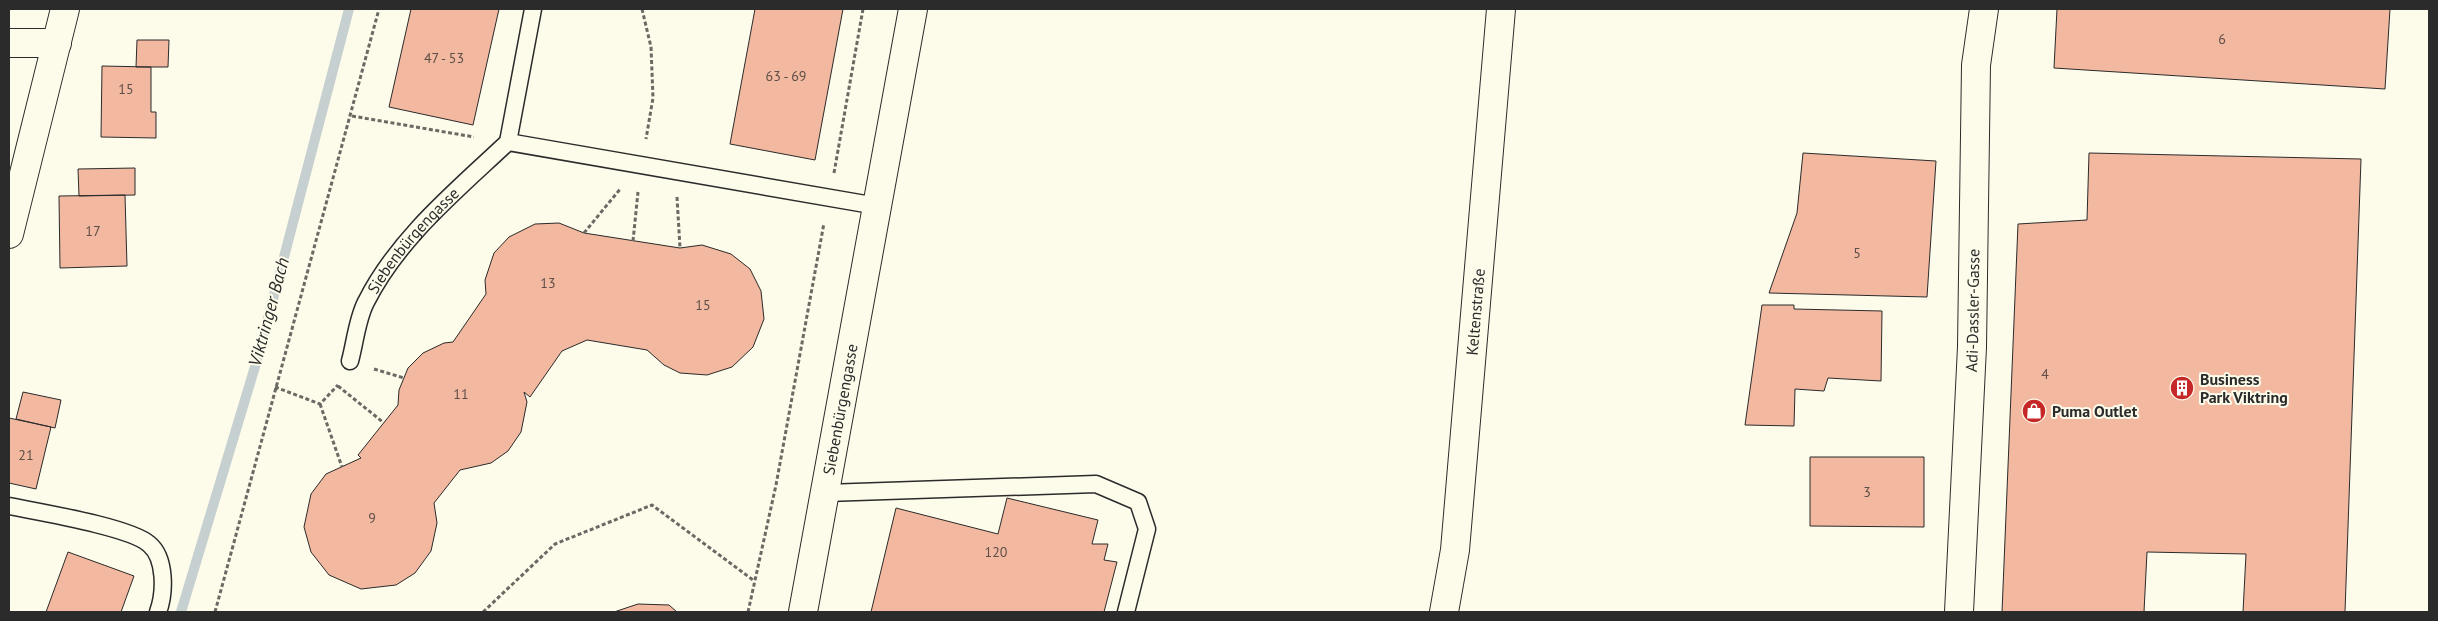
<svg xmlns="http://www.w3.org/2000/svg" width="2438" height="621" viewBox="0 0 2438 621" font-family="'PT Sans',sans-serif">
	<style>
		.lines { fill: none; stroke-linecap: round; stroke-linejoin: round }
		.stream { stroke: #c7d0d0; stroke-width: 10 }
		.building { fill: #f2b8a0; stroke: #2b2b2b }
		.service-casing { stroke: #2b2b2b; stroke-width: 19 }
		.minor-casing { stroke: #2b2b2b; stroke-width: 30 }
		.path { stroke: #6a6964; stroke-width: 3; stroke-dasharray: 4 2.5; stroke-linecap: butt }
		.service { stroke: #fdfbea; stroke-width: 16 }
		.minor { stroke: #fdfbea; stroke-width: 28 }
		.labels { text-anchor: middle; stroke-width: 4; stroke-linejoin: round; paint-order: stroke }
		.number-label { font-size: 14px; fill: #5d4e48 }
		.street-label { font-size: 16px; fill: #2b2b2b; stroke: #fdfbea }
		.poi-label { font-size: 16px; font-weight: bold; fill: #2b2b2b; stroke: #fdfbea; text-anchor: start }
		.water-label { font-size: 18px; font-style: italic; fill: #2b2b2b; stroke: #fdfbea }
	</style>
	<rect width="100%" height="100%" fill="#fdfbea"/>
	<g class="lines">
		<path class="stream" d="M181,612L257,360L349,9"/>
	</g>
	<path class="building" d="M411,9H499L473,125L389,107Z
		M755,9H843L815,160L730,144Z
		M2057,9H2390L2385,89L2054,68Z
		M137,40H169L168,67H136Z
		M102,66L151,67V112H156V138L101,137Z
		M1803,153L1936,161L1927,297L1769,293L1797,213Z
		M2089,153L2361,159L2345,612H2243L2246,554L2147,552L2144,612H2002L2018,224L2087,220Z
		M135,168V195L79,196L78,169Z
		M125,195L127,266L60,268L59,196Z
		M559,223L584,233L680,248L702,245L731,254L750,269L761,291L764,319L753,347L732,367L707,375L680,373L664,365L647,350L587,340L562,351L530,397L524,392L527,402L521,432L508,451L491,463L460,470L434,503L437,523L431,551L415,573L396,585L361,589L329,575L311,552L304,527L311,494L326,474L361,458L358,455L398,405L399,390L408,368L423,353L444,343L453,342L486,294L485,280L494,253L509,237L535,224Z
		M1762,305H1794V309L1882,311L1881,381L1828,378L1824,391L1795,389L1794,426L1745,425Z
		M23,392L61,400L55,428L16,419Z
		M9,418L51,427L36,489L9,483Z
		M1810,457H1924V527L1810,526Z
		M1007,498L1098,520L1092,544H1108L1104,560L1117,562L1104,612H871L896,508L998,534Z
		M68,552L134,576L121,612H46Z
		M638,604L669,605L677,612H614Z"/>
	<g class="lines">
		<g class="service-casing">
			<g id="service">
				<path d="M533,9L508,142L877,206"/>
				<path id="s1" d="M350,361C355,343 357,319 366,302C398,238 457,190 508,142"/>
				<path d="M826,493L1096,484L1138,502L1147,529L1126,612"/>
				<path d="M9,506C38,512 130,527 149,544C166,558 165,593 158,612"/>
			</g>
		</g>
		<g class="minor-casing">
			<g id="minor">
				<path d="M9,43H57"/>
				<path d="M9,234L65,9"/>
				<path id="s2" d="M803,612L913,9"/>
				<path id="s3" d="M1444,612L1455,550L1501,9"/>
				<path id="s4" d="M1959,612L1972,347L1976,65L1984,9"/>
			</g>
		</g>
		<path class="path" d="M642,9L651,47L653,98L646,139
			M352,116L474,137
			M834,173L863,9
			M677,197L680,248
			M584,233L621,188
			M633,241L638,192
			M374,369L404,378
			M338,386L384,423
			M275,387L320,404L338,385
			M320,404L342,467
			M215,612L379,9
			M483,612L555,544L652,505L753,580
			M748,612L776,485L824,223"/>
		<use href="#service" class="service"/>
		<use href="#minor" class="minor"/>
	</g>
	<defs>
		<g id="building-disc" transform="scale(1.25)"><circle r="9.5" fill="#c62828" stroke="#fdfbea"/><path d="M-4-6H4V6H1V3H-1V6H-4ZM-2.5-4.3h1.7v1.8h-1.7ZM.8-4.3h1.7v1.8H.8ZM-2.5-1h1.7V.8h-1.7ZM.8-1h1.7V.8H.8Z" fill="#fff"/></g>
		<g id="shop-disc" transform="scale(1.25)"><circle r="9.5" fill="#c62828" stroke="#fdfbea"/><path d="M-5-2.5h2.3a2.7 3.5 0 0 1 5.4 0H5L5.5 6h-11ZM-1.5-2.5h3a1.5 2.3 0 0 0-3 0Z" fill="#fff"/></g>
	</defs>
	<g fill-rule="evenodd">
		<use href="#building-disc" x="2182" y="388"/>
		<use href="#shop-disc" x="2034" y="411"/>
	</g>
	<g class="labels">
		<g class="number-label">
			<text x="2222" y="44">6</text>
			<text x="444" y="63">47 - 53</text>
			<text x="786" y="81">63 - 69</text>
			<text x="126" y="94">15</text>
			<text x="93" y="236">17</text>
			<text x="1857" y="258">5</text>
			<text x="548" y="288">13</text>
			<text x="703" y="310">15</text>
			<text x="2045" y="379">4</text>
			<text x="461" y="399">11</text>
			<text x="26" y="460">21</text>
			<text x="1867" y="497">3</text>
			<text x="372" y="523">9</text>
			<text x="996" y="557">120</text>
		</g>
		<g class="street-label">
			<text dy="6" stroke="none"><textPath href="#s1" startOffset="139">Siebenbürgengasse</textPath></text>
			<text dy="6" stroke="none"><textPath href="#s4" startOffset="302">Adi-Dassler-Gasse</textPath></text>
			<text dy="6" stroke="none"><textPath href="#s3" startOffset="302">Keltenstraße</textPath></text>
			<text dy="6" stroke="none"><textPath href="#s2" startOffset="206">Siebenbürgengasse</textPath></text>
		</g>
		<g class="poi-label">
			<text x="2200" y="385">Business<tspan x="2200" dy="18">Park Viktring</tspan></text>
			<text x="2052" y="417">Puma Outlet</text>
		</g>
		<g class="water-label">
			<text transform="translate(269 312) rotate(-75)" y="6">Viktringer Bach</text>
		</g>
	</g>
	<rect width="2438" height="621" fill="none" stroke="#2b2b2b" stroke-width="20"/>
</svg>
